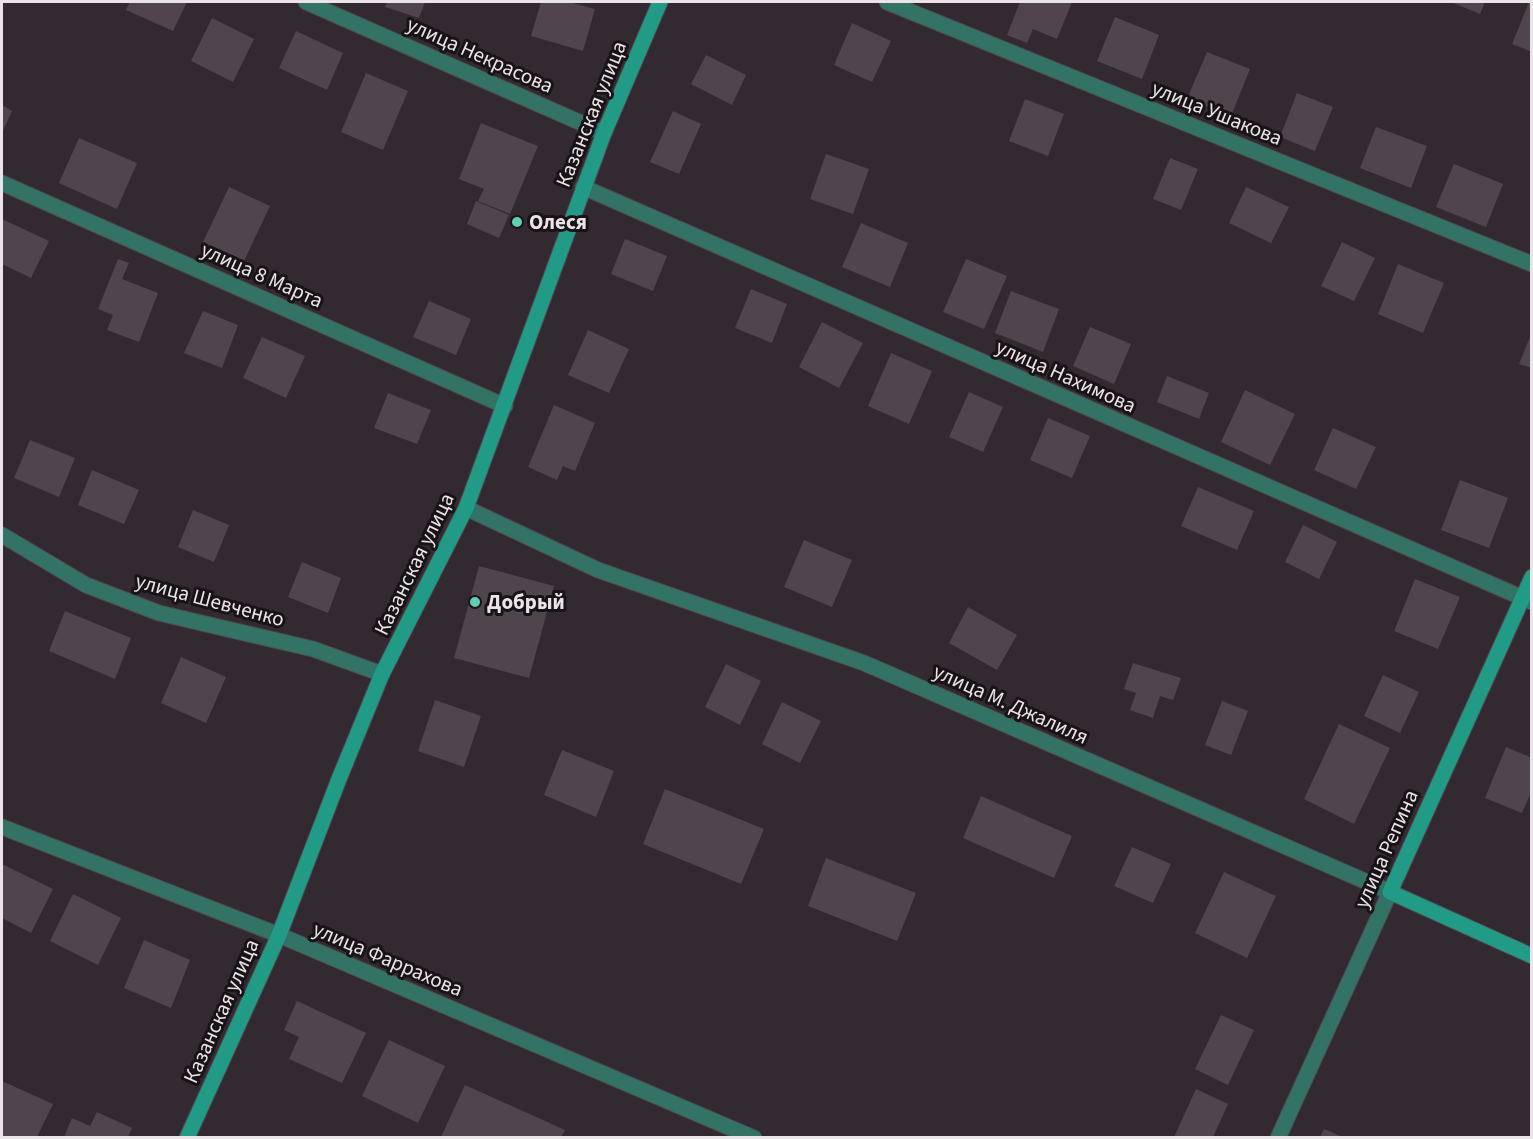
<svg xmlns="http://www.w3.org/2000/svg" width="1533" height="1139" viewBox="0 0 1533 1139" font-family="'Source Sans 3',sans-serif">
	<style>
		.building { fill: #50454d }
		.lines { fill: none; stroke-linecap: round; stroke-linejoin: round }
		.street-casing { stroke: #50474e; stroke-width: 17 }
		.secondary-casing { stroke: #50474e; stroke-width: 17 }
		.street { stroke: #327366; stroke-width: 15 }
		.secondary { stroke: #219b86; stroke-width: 15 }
		.poi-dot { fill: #5eceb7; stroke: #181317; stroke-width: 2 }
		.labels { text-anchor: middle; stroke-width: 6; stroke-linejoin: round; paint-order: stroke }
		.street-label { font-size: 21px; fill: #eae3e8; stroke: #181317 }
		.poi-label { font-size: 21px; font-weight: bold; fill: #eae3e8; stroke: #181317; text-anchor: start }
	</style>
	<rect width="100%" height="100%" fill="#332931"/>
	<path class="building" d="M130,2H187L173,31L126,10Z
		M387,2H425L419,18L385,7Z
		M541,2H569L595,9L583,51L531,36Z
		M1020,2H1072L1057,39L1033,29L1027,43L1007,35Z
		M1451,2H1485L1480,14Z
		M1529,2H1532V52L1512,44Z
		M1115,17L1159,35L1142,79L1097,61Z
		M212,18L254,39L233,82L191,61Z
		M852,23L891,41L872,82L834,65Z
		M296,31L343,53L327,90L279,68Z
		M1207,52L1250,69L1231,116L1187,99Z
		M706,55L746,75L732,105L691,84Z
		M366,73L408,91L383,150L341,132Z
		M1297,93L1333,107L1315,151L1280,137Z
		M1025,99L1064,114L1048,156L1009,141Z
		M2,105L12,111L2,133Z
		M673,111L701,124L679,174L650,162Z
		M481,123L538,146L510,214L478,201L484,189L459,179Z
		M1376,127L1427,146L1411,188L1360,168Z
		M79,138L137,163L117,209L59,183Z
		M826,154L869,169L853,214L810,199Z
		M1170,158L1198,169L1181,210L1153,199Z
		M1454,164L1503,184L1486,227L1436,207Z
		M229,187L270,206L244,261L203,242Z
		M1246,187L1289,207L1271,243L1229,223Z
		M476,201L509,215L499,238L467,224Z
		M2,219L49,241L31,278L2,264Z
		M861,223L908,243L890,287L842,267Z
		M625,239L667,256L653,291L611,274Z
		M1342,242L1375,258L1354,301L1321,286Z
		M118,259L129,263L122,279L158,293L139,342L107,330L113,315L98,309Z
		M966,259L1007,276L984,329L943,312Z
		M1398,264L1444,283L1423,333L1378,314Z
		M751,289L787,304L772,343L735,328Z
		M1011,291L1059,309L1043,352L995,333Z
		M429,301L471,319L456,355L413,337Z
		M203,311L238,325L222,368L184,353Z
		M822,322L863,343L839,388L799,367Z
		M1090,327L1131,344L1114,384L1073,366Z
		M588,330L629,349L609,393L568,375Z
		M1532,332V368L1519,364Z
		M262,337L305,356L286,398L243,378Z
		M891,353L932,371L909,424L868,406Z
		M1167,376L1209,393L1199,419L1157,402Z
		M1245,390L1295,414L1270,465L1221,442Z
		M969,392L1003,407L983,452L949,437Z
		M388,393L431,410L417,444L374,428Z
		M554,405L595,423L575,471L563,466L557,480L528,467Z
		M1048,418L1090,436L1072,478L1030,460Z
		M1333,428L1376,447L1356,489L1314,470Z
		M30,440L75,458L59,497L14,478Z
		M92,470L139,490L124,524L78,505Z
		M1460,480L1508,498L1489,548L1441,530Z
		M1198,487L1254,511L1237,550L1181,526Z
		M193,510L229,525L214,562L178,547Z
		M1303,525L1337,542L1319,579L1285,562Z
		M804,540L852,560L832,607L784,587Z
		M302,562L341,578L328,613L288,597Z
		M479,566L554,586L529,678L454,658Z
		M1415,579L1460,597L1438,649L1394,631Z
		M968,607L1017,635L997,670L949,643Z
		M65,611L131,638L115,679L49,651Z
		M181,657L226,677L206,723L161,703Z
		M1133,663L1181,678L1173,700L1160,696L1153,718L1130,710L1136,693L1124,689Z
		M726,664L761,681L740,725L705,707Z
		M1383,675L1419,692L1400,733L1364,716Z
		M435,700L481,716L464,767L418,751Z
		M1222,701L1248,711L1231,755L1205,745Z
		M782,702L821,721L800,763L762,744Z
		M1339,724L1390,748L1354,824L1304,799Z
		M1506,747L1532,758V790L1522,813L1485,798Z
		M562,750L614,771L596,817L544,795Z
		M665,789L764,829L741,884L643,844Z
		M981,796L1072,836L1054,878L963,838Z
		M1132,847L1171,864L1153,903L1114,886Z
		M826,858L916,893L897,941L808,906Z
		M2,864L53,889L31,933L2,918Z
		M1224,872L1276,896L1247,958L1195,933Z
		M73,894L121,918L98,965L50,941Z
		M144,940L190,960L171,1008L124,988Z
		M297,1001L366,1033L342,1083L289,1059L299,1037L284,1030Z
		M1221,1015L1254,1030L1228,1085L1195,1069Z
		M389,1040L445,1066L418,1123L362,1096Z
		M2,1081L53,1104L37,1137H2Z
		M465,1085L565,1130L561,1137H441Z
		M1196,1089L1228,1104L1213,1137H1174Z
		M97,1112L132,1128L128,1137H64L72,1118L90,1126Z
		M1324,1129L1343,1137H1320Z"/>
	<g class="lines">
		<g class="street-casing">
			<path id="street" d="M306,2L604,133
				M887,2L1532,264
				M2,183L505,406
				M583,187L1532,602
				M466,508L598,570L864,663L1390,892L1278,1138
				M2,535L86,585L159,613L313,649L382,674
				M2,827L279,935L754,1138"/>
		</g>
		<g class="secondary-casing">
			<path id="secondary" d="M1532,577L1390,892L1532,956
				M187,1138L279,935L339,779L382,674L466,508L604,133L660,2"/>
		</g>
		<use href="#street" class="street"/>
		<use href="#secondary" class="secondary"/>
	</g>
	<g class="poi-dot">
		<circle cx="517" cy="222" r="6"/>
		<circle cx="475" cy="602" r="6"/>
	</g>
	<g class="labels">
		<g class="street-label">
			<text transform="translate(480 55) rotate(24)" y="7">улица Некрасова</text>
			<text transform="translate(1217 113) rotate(22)" y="7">улица Ушакова</text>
			<text transform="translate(591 114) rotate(-68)" y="7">Казанская улица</text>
			<text transform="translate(262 275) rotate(24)" y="7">улица 8 Марта</text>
			<text transform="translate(1066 376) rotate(24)" y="7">улица Нахимова</text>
			<text transform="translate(414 564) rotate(-64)" y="7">Казанская улица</text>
			<text transform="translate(210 600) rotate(15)" y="7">улица Шевченко</text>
			<text transform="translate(1011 704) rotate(24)" y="7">улица М. Джалиля</text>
			<text transform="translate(1386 849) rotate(-66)" y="7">улица Репина</text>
			<text transform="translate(388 959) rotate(23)" y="7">улица Фаррахова</text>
			<text transform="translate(221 1011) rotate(-66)" y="7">Казанская улица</text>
		</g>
		<g class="poi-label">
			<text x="529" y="229">Олеся</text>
			<text x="487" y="609">Добрый</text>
		</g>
	</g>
	<rect width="1533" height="1139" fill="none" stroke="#eae3e8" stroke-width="6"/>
</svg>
